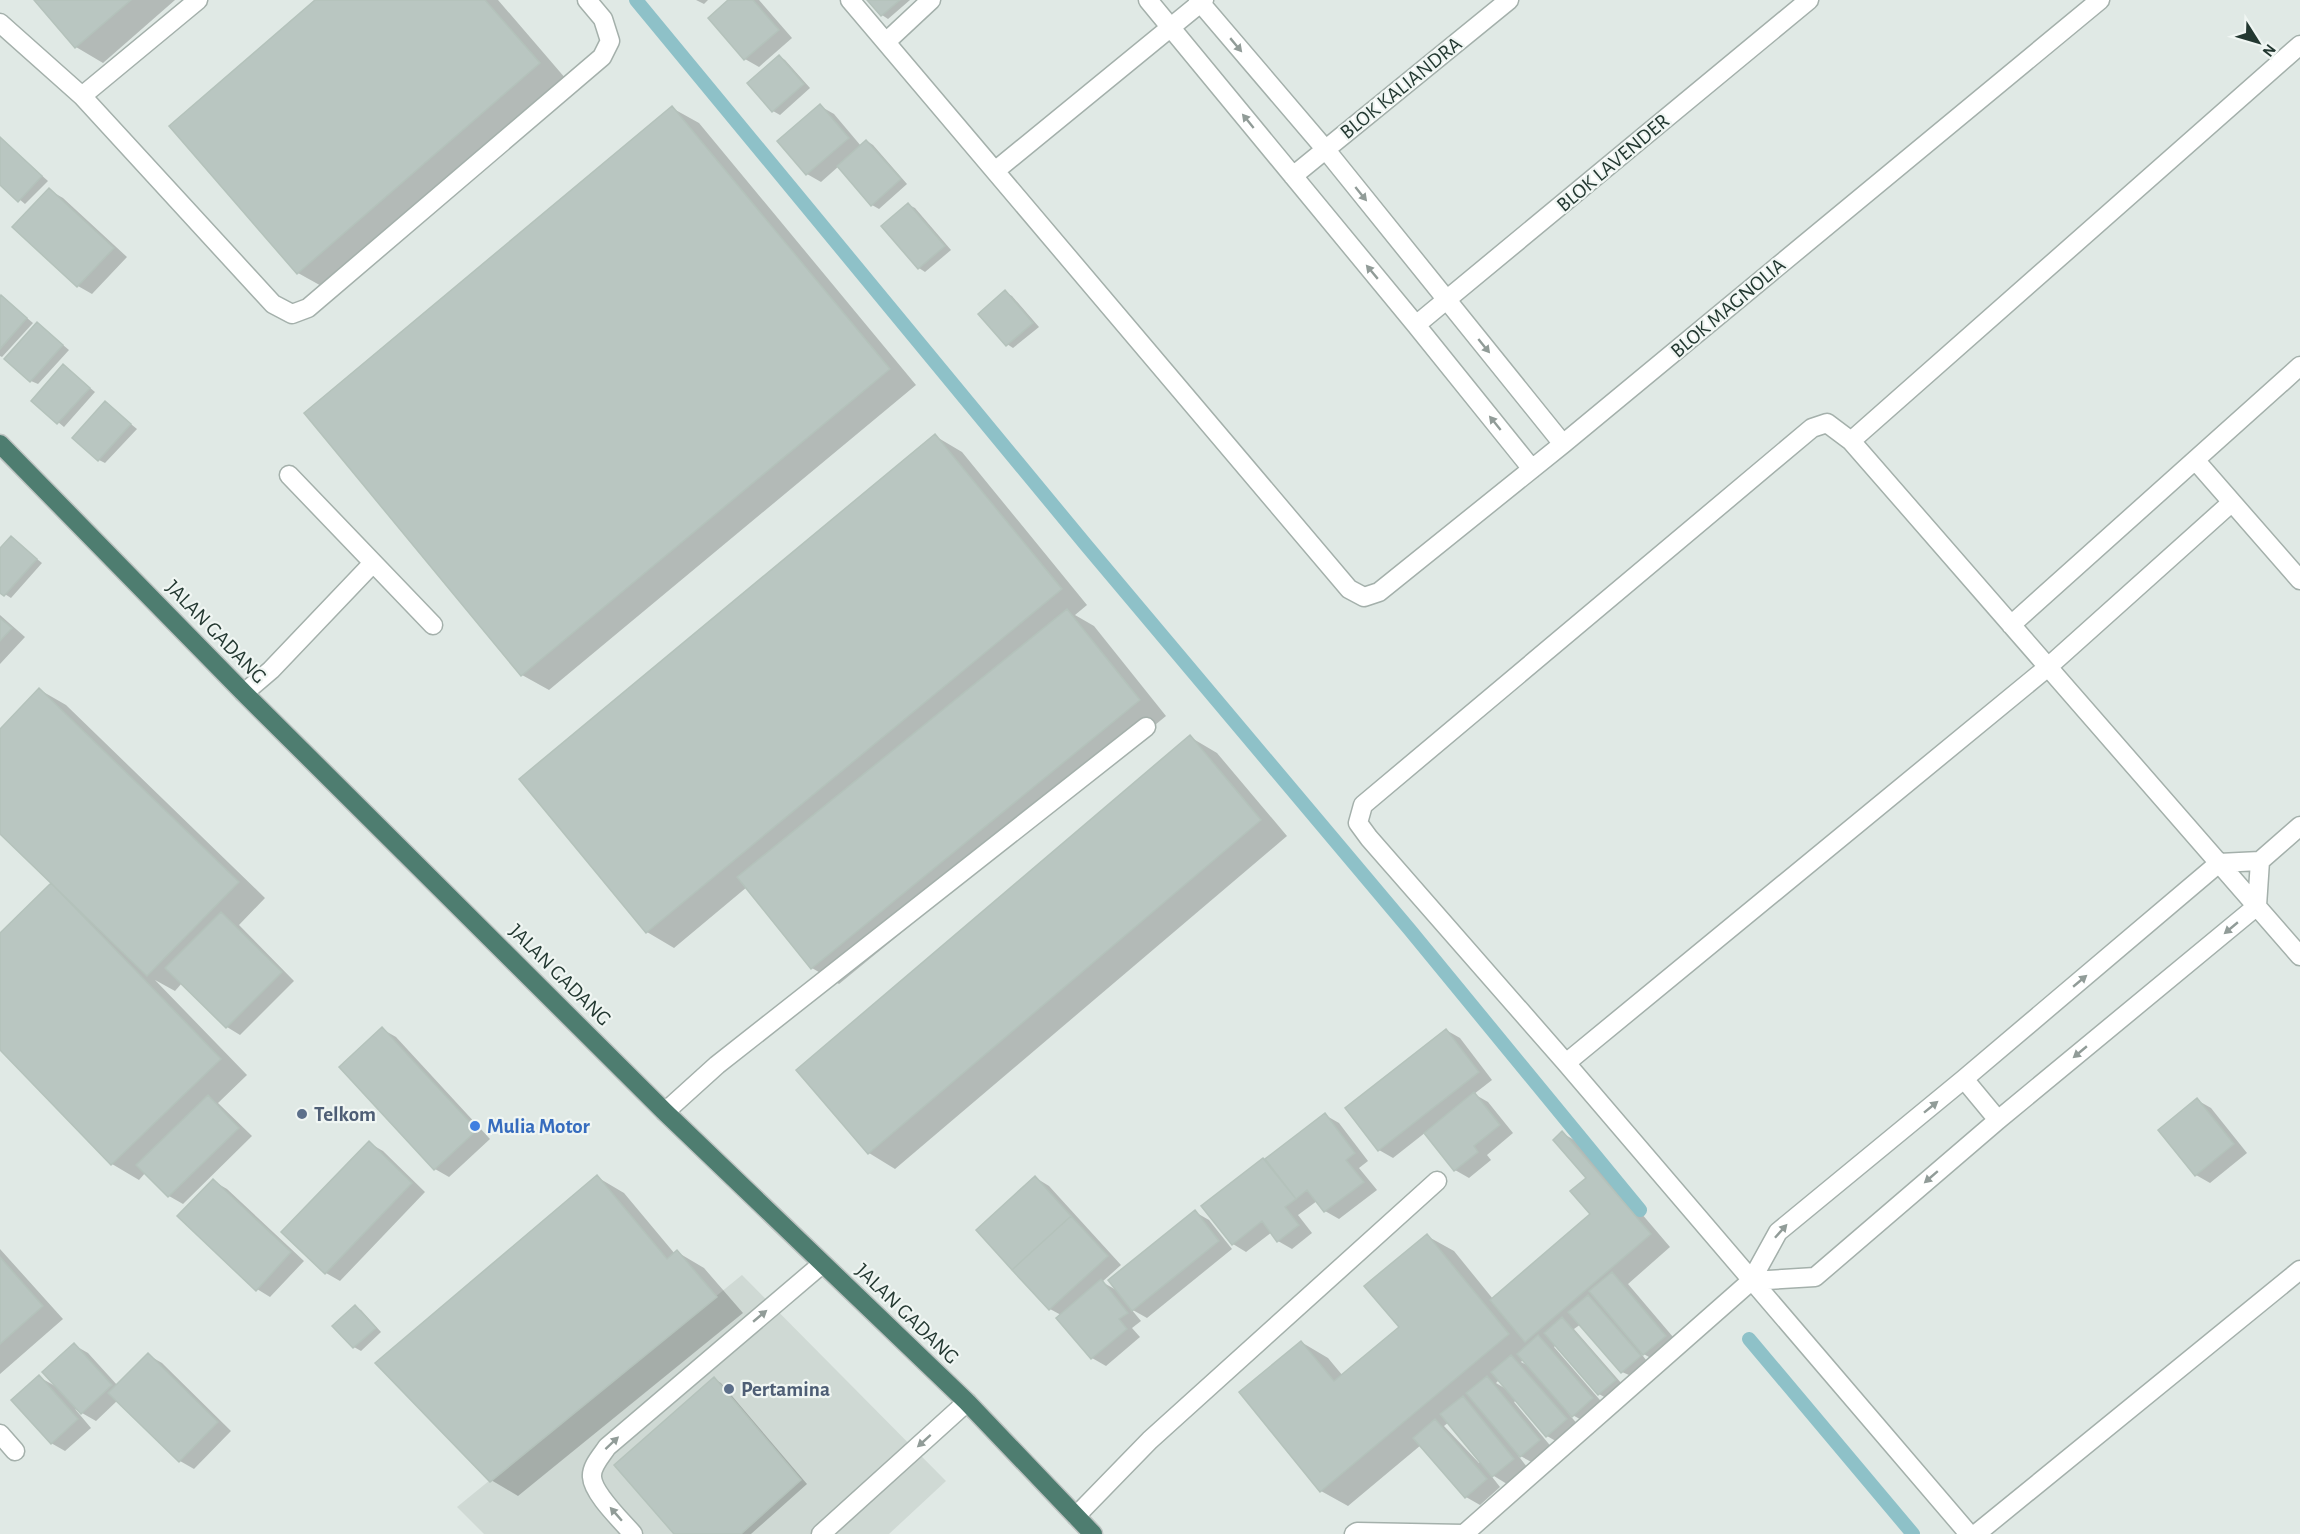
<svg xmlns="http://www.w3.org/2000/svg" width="2300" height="1534" font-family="'Alegreya Sans',sans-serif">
	<rect width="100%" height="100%" fill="#e0e9e5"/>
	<path fill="#cfd9d4" d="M742,1275l204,206 -57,53h-405l-27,-27z"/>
	<path fill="#0003" fill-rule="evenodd" d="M36,0h139l-72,63 -27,-16z
		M317,0h181l68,79 -241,209 -27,-15z
		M696,0h12l-4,4z
		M730,0h29l33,38 -33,29 -14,-8 -35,-41z
		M869,0h41l-22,19 -6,-4z
		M779,56l6,4 25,28 -30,27 -7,-4z
		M820,106l14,8 27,32 6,-5 6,4 34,39 -28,25 -7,-4 -33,-39 -18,16 -14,-8z
		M672,108l27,15 217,262 -367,305 -27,-15z
		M0,138l48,43 -23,23 -25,-21z
		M49,190l14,8 64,59 -35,37 -14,-8 -64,-59z
		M909,205l6,3 36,42 -26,22 -6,-4z
		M1005,292l7,4 27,31 -26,21 -6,-4z
		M2,297l31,26 -31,34 -2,-1v-57z
		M38,324l31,26 -31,34 -7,-3z
		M64,366l31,26 -31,35 -31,-26z
		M105,403l32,26 -32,34 -6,-3z
		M935,436l27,16 125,153 -12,10 19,11 72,90 -327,268 -27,-16 -65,-81 -73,61 -27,-16 -126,-153z
		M11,538l31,25 -31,35 -11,-7v-41z
		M0,615l25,22 -25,27z
		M40,690l26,15 199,193 -26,27 55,56 -54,54 -13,-8 -45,-44 -7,8 -20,-11 92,95 -29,28 34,33 -69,68 -14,-8 -23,-24 -7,8 -27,-16 -112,-116v-113l53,-52 -53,-52v-100z
		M1190,737l27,16 70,83 -392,333 -26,-16z
		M382,1029l14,8 94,102 -41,38 -14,-8 -94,-102z
		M1446,1030l14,8 32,42 -18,14 14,8 25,31 -26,22 4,5 -22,18 -14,-8 -29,-38 -33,26 -14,-8z
		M2197,1100l14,8 36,45 -37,30 -14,-8z
		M1325,1115l14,8 29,38 -9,7 18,22 -38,29 -14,-8 -8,-10 -19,14 14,18 -20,16 -14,-8 -6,-9 -26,20 -13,-8 -30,-38z
		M1562,1133l21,12 87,102 -42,37 51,60 -21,18 -18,-10 6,8 -17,15 -7,-3 -41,-48 -7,5 48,55 -16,14 -7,-4 -42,-50 -3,3 52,60 -19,16 -20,-11 13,15 -19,17 -14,-8 -30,-36 -3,2 39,47 -18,15 -18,-10 10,13 -20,17 -18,-11 11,14 -20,18 -14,-8 -45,-52 -73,61 -27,-15 -20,-149 27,16 15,18 58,-48 26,-92 27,15 39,48 99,-85 -4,-36zM1524,1359l7,8 -10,-5zM1499,1380l7,9 -10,-6zM1449,1422l32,39 -2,2 -35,-37z
		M369,1143l14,8 42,41 -85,89 -14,-8 -43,-41z
		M597,1177l27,16 51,61 2,-2 27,16 39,45 -225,183 -27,-16z
		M1036,1178l13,8 72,79 -19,17 16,9 77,-79 14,8 23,29 -85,69 -16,-9 10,12 -9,7 8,9 -34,29 -14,-8 -31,-43 -11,-6z
		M213,1181l14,8 77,72 -34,36 -13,-8z
		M0,1249l63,70 -63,55z
		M355,1307l6,3 20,22 -20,19 -7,-4 -20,-21z
		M74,1345l14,8 30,33 30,-31 14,8 69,68 -37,38 -14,-8 -62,-61 -22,21 -21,-12 16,19 -26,23 -14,-8 -12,-66 18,10z
		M714,1379l7,4 86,101 -56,50h-75z"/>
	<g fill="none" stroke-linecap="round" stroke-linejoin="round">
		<path stroke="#8ec1c8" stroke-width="14" d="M636,0l450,545 324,385 230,280
			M1749,1339l164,195"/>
	</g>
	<path fill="#b9c6c1" stroke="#b4c2bb" stroke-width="1.5" d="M34,0h97l-56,48z
		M315,0h170l55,63 -243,211 -128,-148z
		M728,0h25l26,30 -35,30 -36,-42z
		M867,0h33l-19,16z
		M779,55l25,29 -32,28 -25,-29z
		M820,104l29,34 -43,37 -29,-34z
		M672,106l218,263 -369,307 -217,-263z
		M0,137l42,39 -24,26 -18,-17z
		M866,140l35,39 -30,27 -34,-40z
		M49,188l65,60 -37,39 -65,-60z
		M908,203l37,43 -27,23 -37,-43z
		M1005,290l28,33 -27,23 -28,-32z
		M1,295l26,23 -27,31v-52z
		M37,322l26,23 -33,37 -26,-23z
		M63,364l27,24 -33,36 -26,-23z
		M105,401l26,23 -33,37 -26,-23z
		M935,434l127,155 -416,344 -127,-154z
		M11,536l26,23 -33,37 -4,-3v-45z
		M1067,609l73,91 -329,269 -74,-92z
		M0,618l12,10 -12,13z
		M39,688l200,194 -92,94 -147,-142v-105z
		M1190,735l71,85 -393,334 -72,-84z
		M51,883l170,176 -110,106 -111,-115v-117z
		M221,912l61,60 -56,56 -61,-60z
		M382,1027l95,103 -43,40 -95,-103z
		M1446,1029l33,43 -101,79 -33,-43z
		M1474,1092l26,33 -26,21 4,6 -24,19 -30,-38z
		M208,1095l31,33 -71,69 -32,-32z
		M2197,1098l37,46 -39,32 -37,-46z
		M1325,1113l30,40 -9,7 18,22 -40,30 -17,-22 -11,9 -31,-40z
		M1562,1131l89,103 -126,108 -35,-42 100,-86 -20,-23 16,-13 -33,-38z
		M369,1141l43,42 -87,91 -44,-42z
		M1263,1158l33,41 -11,8 14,18 -22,17 -15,-21 -30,24 -31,-39z
		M597,1175l70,84 10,-9 40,47 -227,185 -115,-119z
		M1035,1176l36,40 -59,54 -36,-40z
		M213,1179l78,73 -35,39 -79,-75z
		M1195,1210l24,31 -87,70 -24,-31z
		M1071,1216l37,40 -59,54 -37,-40z
		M1427,1234l82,100 -189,158 -81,-100 62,-51 33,40 65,-54 -35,-41z
		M0,1257l43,49 -43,38z
		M1612,1272l54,64 -23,19 -54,-64z
		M1101,1279l27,34 -9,6 8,10 -36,30 -35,-41z
		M1588,1295l53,61 -20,17 -53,-61z
		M355,1305l21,23 -23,20 -21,-22z
		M1562,1317l54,63 -18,15 -54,-62z
		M1538,1335l55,63 -21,19 -55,-63z
		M74,1343l38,42 -31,29 -39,-42z
		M148,1353l70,69 -39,40 -71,-69z
		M1511,1355l56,64 -21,18 -55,-65z
		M39,1375l39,44 -27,25 -40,-44z
		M1487,1376l53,64 -20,17 -54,-64z
		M714,1377l87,103 -60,54h-67l-60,-69z
		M1463,1396l51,63 -22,18 -52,-63z
		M1435,1419l52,60 -22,19 -52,-60z"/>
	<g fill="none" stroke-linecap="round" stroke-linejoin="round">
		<g stroke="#a4b0ab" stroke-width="21">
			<path id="service" d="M0,23l82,73 191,208 19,10 16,-6 294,-251 8,-16 -7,-22 -16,-19
				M82,96l116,-96
				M289,475l144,150
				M244,693l27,-23 102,-107
				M665,1112l52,-47 429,-338
				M1076,1516l74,-76 287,-259
				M633,1534c-11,-13 -40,-40 -41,-57 -1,-11 10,-22 15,-30l215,-183
				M821,1534l146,-132"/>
		</g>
		<g stroke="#a4b0ab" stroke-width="21">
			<path id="minor" d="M850,0l499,589 15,8 15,-5 184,-148 537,-444
				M1148,0l268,325 116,144
				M1198,0l128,150 237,294
				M886,42l45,-42
				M995,171l209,-171
				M1293,176l216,-176
				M1416,325l393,-325
				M1851,441l449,-396
				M2196,461l104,119
				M2011,625l289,-259
				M1566,1063l482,-396 183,-164
				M1964,1079l34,41
				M1751,1281l64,-4 183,-157 259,-214 3,-45
				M0,1434l15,17
				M1354,1534l3,-2 107,2
				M1464,1534l287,-253 27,-49 186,-153 255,-216 41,-2 40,-35
				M1969,1534l-403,-471 -197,-225 -11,-15 5,-18 449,-377 15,-5 24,18 449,515
				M1976,1534l324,-264"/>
		</g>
		<g stroke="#bdc3c1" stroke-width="21">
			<path id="trunk" d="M0,444l244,249 421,419 302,290 126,132"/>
		</g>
		<use href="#service" stroke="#fff" stroke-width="18"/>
		<use href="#minor" stroke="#fff" stroke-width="18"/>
		<use href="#trunk" stroke="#4e7d70" stroke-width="18"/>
	</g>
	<defs><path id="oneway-solid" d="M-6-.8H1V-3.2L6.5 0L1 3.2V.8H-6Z" transform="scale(1.5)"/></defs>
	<g fill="#919c98">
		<use href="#oneway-solid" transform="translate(1236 45) rotate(50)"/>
		<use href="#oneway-solid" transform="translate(1248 121) rotate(-129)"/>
		<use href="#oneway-solid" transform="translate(1361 194) rotate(51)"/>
		<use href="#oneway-solid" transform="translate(1372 272) rotate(-130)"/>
		<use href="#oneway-solid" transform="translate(1484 346) rotate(51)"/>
		<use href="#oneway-solid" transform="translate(1495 423) rotate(-129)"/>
		<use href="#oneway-solid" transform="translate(2231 928) rotate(140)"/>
		<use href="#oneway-solid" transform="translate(2080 981) rotate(-40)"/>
		<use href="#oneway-solid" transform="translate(2080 1052) rotate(140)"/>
		<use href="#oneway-solid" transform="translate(1931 1107) rotate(-39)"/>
		<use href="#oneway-solid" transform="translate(1931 1177) rotate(139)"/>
		<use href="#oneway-solid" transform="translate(1781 1231) rotate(-48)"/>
		<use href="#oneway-solid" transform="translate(760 1316) rotate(-40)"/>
		<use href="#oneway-solid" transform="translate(924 1441) rotate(138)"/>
		<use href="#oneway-solid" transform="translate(612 1443) rotate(-43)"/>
		<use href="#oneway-solid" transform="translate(616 1514) rotate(-131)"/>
	</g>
	<g fill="#5c6f8a" stroke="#f0f6f3" stroke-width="2">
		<circle cx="302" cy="1114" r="6"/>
		<circle cx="729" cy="1389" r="6"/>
	</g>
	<circle fill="#3f7fe0" stroke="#f0f6f3" stroke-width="2" cx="475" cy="1126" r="6"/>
	<g text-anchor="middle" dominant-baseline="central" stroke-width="4.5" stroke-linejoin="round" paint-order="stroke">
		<g font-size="21" fill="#233831" stroke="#f0f6f3">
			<text transform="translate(1401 88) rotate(-39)">BLOK KALIANDRA</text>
			<text transform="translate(1613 163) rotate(-40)">BLOK LAVENDER</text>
			<text transform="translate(1728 308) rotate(-40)">BLOK MAGNOLIA</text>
			<text transform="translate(216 632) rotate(46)">JALAN GADANG</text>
			<text transform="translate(560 975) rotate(45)">JALAN GADANG</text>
			<text transform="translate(907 1314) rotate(44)">JALAN GADANG</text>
		</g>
		<g font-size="21" font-weight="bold" fill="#4e5e75" stroke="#f0f6f3" text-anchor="start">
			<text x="314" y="1114">Telkom</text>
			<text x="741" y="1389">Pertamina</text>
		</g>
		<g font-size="21" font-weight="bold" fill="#366cbe" stroke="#f0f6f3" text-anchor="start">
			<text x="487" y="1126">Mulia Motor</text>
		</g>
	</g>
	<g transform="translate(2258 42) rotate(127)" stroke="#f0f6f3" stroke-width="4.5" paint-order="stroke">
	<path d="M0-4.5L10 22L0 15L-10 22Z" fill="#233831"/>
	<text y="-9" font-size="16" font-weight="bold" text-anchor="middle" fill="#233831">N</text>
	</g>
</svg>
